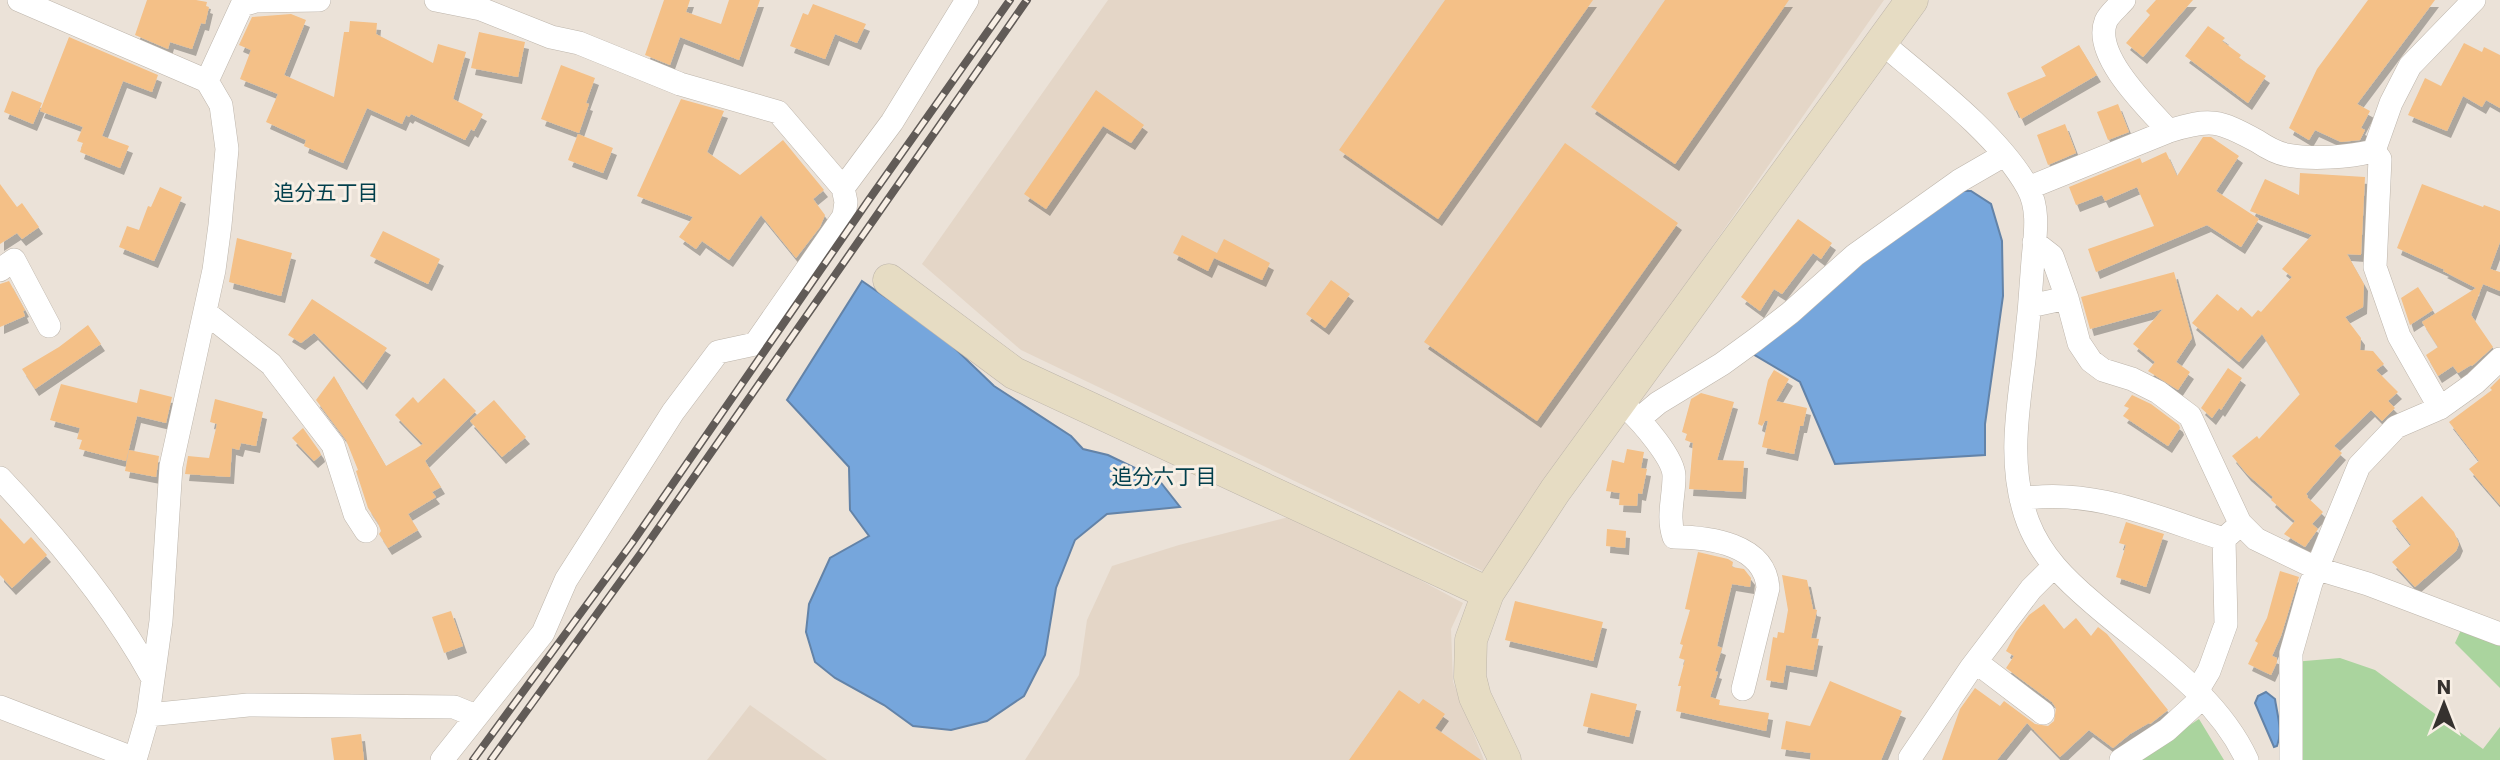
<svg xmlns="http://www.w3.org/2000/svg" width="2500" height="760" font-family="Poppins,'Noto Sans JP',sans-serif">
	<defs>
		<filter id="shadow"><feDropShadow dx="4" dy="7" stdDeviation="0" flood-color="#0004"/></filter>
	</defs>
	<rect width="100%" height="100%" fill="#ebe2d8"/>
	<path fill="#e4d6c7" d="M1108,0h776l-399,572 -464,-222 -99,-86z
		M1289,517l118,56 56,30 -12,26 2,53 31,78h-459l54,-85 8,-55 25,-54 67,-21z
		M750,705l77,55h-120z"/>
	<path fill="#aad49e" d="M2461,630l39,16v42l-45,-45z
		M2340,658l35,12 108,79 17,-22v33h-205l-2,-98z
		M2199,719l25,41h-87z"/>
	<path fill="#76a6dc" stroke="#6383a8" stroke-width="2" d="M1955,191h16l20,13 11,37 1,55 -18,128v31l-150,9 -35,-82 -47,-28 137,-115z
		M862,281l80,55 52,50 77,50 12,13 25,6 50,24 22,28 -73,7 -32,26 -19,48 -11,67 -21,41 -37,25 -36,9 -38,-4 -29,-21 -49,-27 -20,-16 -9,-30 3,-28 21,-46 39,-22 -19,-26 -1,-43 -62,-67z
		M2266,692l9,7c2,15 8,32 2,47l-3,1 -19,-44 3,-7z"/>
	<path fill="#f4c087" filter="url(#shadow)" d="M147,0h49l11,2 -1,4 3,1 -4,17 -4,-1 -9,26 -22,-7 -2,7 -33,-14z
		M664,0h26l-4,12 35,12 8,-24h31l-21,60 -59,-23 -10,28 -25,-10z
		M1445,0h148l-155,219 -99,-69z
		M1665,0h124l-114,164 -84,-57z
		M2156,0h37l-50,57 -17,-14 24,-28 -4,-4z
		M2368,0h67l-78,104 13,7 -9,17 4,2 -5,10 -19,2 -26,-12 -6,10 -20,-12 28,-59z
		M813,4l53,20 -9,19 -22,-9 -10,25 -35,-13 13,-33 5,2z
		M291,14l15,6 -22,55 50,22 10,-65h5l1,-11 27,2 -1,11 57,29 5,-19 28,8 -13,47 30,15 -9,17 -3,-2 -6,11 -54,-26 -2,3 -3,-2 -4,9 -35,-16 -24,55 -39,-17 2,-6 -40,-18 12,-28 -38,-15 11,-29 -12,-5 13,-28z
		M2208,26l17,12 -3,3 19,14 -2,3 27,18 -18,27 -63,-47z
		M479,32l46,10 -7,35 -47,-9z
		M69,37l89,38 -6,17 -29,-11 -21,55 27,10 -9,22 -40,-16 3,-9 -6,-2 6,-14 -43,-16z
		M2464,43l18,9 2,-5 16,8v53l-14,-8 -4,7 -19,-11 -16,35 -39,-16 17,-37 16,8z
		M2079,45l18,30 -76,44 -4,-9 -2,1 -8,-18 39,-17 -5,-9z
		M561,65l34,13 -9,25 3,1 -10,29 -38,-14z
		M1096,90l48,35 -13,18 -28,-17 -57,83 -22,-15z
		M12,91l30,12 -9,21 -29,-12z
		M681,99l43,12 -17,41 33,23 43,-35 41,50 -11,9 12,16 -5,12 -24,31 -35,-43 -32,45 -27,-19 -6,8 -17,-12 14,-20 -56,-21z
		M2118,104l11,28 -21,8 -11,-28z
		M2065,124l11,29 -28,12 -11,-30z
		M578,134l35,14 -10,25 -35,-13z
		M2203,137h8l28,19 -23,35 43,28 -18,28 -34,-22 -111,47 -8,-23 66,-23 -17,-39 -32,14 -3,-6 -26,10 -7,-18 71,-29 2,5 24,-11 11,24z
		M1565,143l113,80 -141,198 -113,-79z
		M2300,173l65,4 -4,78 -14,-1 17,30 -1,23 -18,10 16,21 -1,12 13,1 11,13 -8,6 22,22 -10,9 7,7 -13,13 -11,-11 -37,36 8,7 -36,41 2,2 -1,1 16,15 -11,12 6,5 -13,18 -21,-13 11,-13 -24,-21 2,-3 -26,-23 -15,-18 25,-20 2,3 41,-45 -38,-60 -23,28 -47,-39 25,-29 21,17 3,-4 11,10 6,-7 3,2 31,-35 -10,-8 30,-34 -62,-24 15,-32 34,16z
		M0,184l17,23 5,-4 17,24 -17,12 -5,-6 -17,11z
		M2422,184l61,23 1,-2 16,6v31l-10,27 10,3v19l-17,-7 -12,31 22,32 -21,19 -1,-1 -13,8 -5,-7 -15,10 -12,-21 12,-8 -16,-25 54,-34 -33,-17 2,-1 -48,-22z
		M160,187l22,10 -28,64 -35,-14 8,-21 12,4 9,-24 3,1z
		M1798,219l34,24 -11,16 -8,-6 -31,41 -8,-5 -14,22 -19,-14z
		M383,231l57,28 -12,25 -58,-28z
		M1182,235l35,18 -2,4 9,-18 46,24 -8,17 -48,-22 -6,13 -35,-18z
		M237,238l55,15 -11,43 -52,-14z
		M2174,272l18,66 -16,24 14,10 -12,18 -30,-19 7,-9 -22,-18 30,-35 -73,20 -9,-32z
		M1331,280l19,14 -25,34 -19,-14z
		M9,281l16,29 -2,1 2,5 -25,11v-43z
		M2418,287l15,23 -23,15 -9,-27z
		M312,299l75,49 -24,35 -49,-50 -13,10 -13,-8z
		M88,325l13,19 -66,45 -13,-20 37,-22z
		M2228,368l14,10 -21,32 -2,-2 -7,10 -11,-10z
		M1774,370l15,9 -13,22 31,7 -4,18h-3l-6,28 -32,-7 6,-26h-3l-3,5 -4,-2 10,-44z
		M334,376l52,90 37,-22 -28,-29 18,-18 5,6 26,-25 32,33 -51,50 16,26 -9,5 4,5 -28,17 10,16 -30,18 -9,-14 2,-3 -3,-8 -10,-15 -12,-37 2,-1 -12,-30 -30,-40z
		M2500,378v127l-31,-36 10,-8 -30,-39 43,-32 -2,-2z
		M61,384l76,19 3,-14 32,8 -6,26 -29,-7 -11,45 -47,-12 3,-9 -5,-1 3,-11 -30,-8z
		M1701,393l33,9 -17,58 27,1 -2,31 -53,-3 4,-46 -8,-3 2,-6 -5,-2 9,-33z
		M2132,395l19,9 28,21 1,3 -12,18 -45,-30 6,-8 -5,-2z
		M215,399l48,13 -7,34 -15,-3 -2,7 -7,-2 -2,29 -45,-3 3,-18 21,2 8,-34 -7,-2z
		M494,400l32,37 -24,20 -32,-36z
		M303,428l17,24 1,3 -7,6 -22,-23z
		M1627,449l17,3 -3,16 6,1 -5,25 -4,-1 -1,13 -18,-1 1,-12 -14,-2 6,-31 12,3z
		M129,450l30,6 -3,21 -31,-6z
		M2422,496l32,36 5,12 -3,7 -41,36 -23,-25 19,-17 -19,-24z
		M0,518l24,26 7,-7 16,18 -35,33 -12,-13z
		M2126,522l38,12 -18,53 -30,-10 10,-32 -7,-2z
		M1607,529l19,2 -1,17 -19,-2z
		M1698,552l30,7 5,3 -1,5 12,2 7,9 -1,9 -18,-3 -15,62 5,2 -7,23 3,1 -8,25 10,3 -1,5 50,8 -3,18 -90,-20 5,-25h-3l7,-26 -6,-2 4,-13 -3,-1 10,-34 -5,-1z
		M2280,571l19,6 -18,59 -9,20 5,2v4l-6,13 -23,-11 10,-21 -3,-2 12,-23z
		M1782,575l25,5 6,29 4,1 -6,28 8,1 -6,31 -27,-5 -3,18 -17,-3 7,-43 4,1 1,-6 6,1 4,-23z
		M1515,601l88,21 -10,39 -88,-21z
		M2044,604l20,25 12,-11 15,18 7,-9 9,7 61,76 -18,14 -1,-1 -19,11 -17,14 -24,-18 -29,27 -33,-34 -30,37h-55l18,-51 15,-21 25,18 4,-5 31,23 13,2 6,-5 2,-13 -4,-6 -46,-34 8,-12 -8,-5 10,-19 13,-17z
		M451,611l12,35 -19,7 -12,-36z
		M1830,681l72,30 -21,49h-71l1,-7 -30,-4 5,-28 24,5z
		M1399,690l20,14 4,-5 22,15 -10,14 46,32h-132z
		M1591,693l46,11 -8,33 -46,-11z
		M361,734l3,26h-30l-3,-22z"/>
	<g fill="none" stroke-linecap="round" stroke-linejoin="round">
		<g stroke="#bdb5ab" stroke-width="24">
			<path id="street" d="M19,0l188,81 14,24 6,44 -7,76 -6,45 -43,196 -10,155 -13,94 -13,45
				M436,0l45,9 70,28 28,6 101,41 98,28 65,76 3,14 -2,14 -89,128 -37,8 -45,60 -107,168 -23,53 -101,127
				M2124,0c-5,6 -15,14 -18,21 -14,34 42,87 63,110
				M1882,43c46,39 117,92 146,145 12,22 7,48 5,72 -2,34 -5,67 -9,100 -7,54 -16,109 4,162 13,34 38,58 65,81 54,47 124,91 154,157
				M207,81l35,-76 14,-4 63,-1
				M2374,151l6,8 -5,108 24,69 41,72
				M2374,151l17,-48 19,-37 64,-66
				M843,188l49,-66 75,-122
				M2028,188l141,-57c41,-13 50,-11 88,10 9,6 19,12 30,14 26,5 61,2 87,-4
				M2034,242l18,14 15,42
				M0,270l14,-10 35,66
				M2030,306l37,-8 12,45 12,18 12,9 29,9 26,13 32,24 50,107 16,16 62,30 50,15 132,50
				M205,312l66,52 62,81 22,69 11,17
				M1628,409c13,12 47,50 46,68 0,20 -7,40 0,60 35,0 91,7 94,51l-25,101
				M1639,419l19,-16 64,-39 33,-24 35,-27 65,-58 104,-74 45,-26
				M0,478c57,60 112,126 152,199
				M2021,499c70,-12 137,19 203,40
				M1976,662l67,51
				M2197,691l12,-20 17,-47 -2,-85 10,-9
				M0,707l135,52
				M148,715l100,-10 206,2 22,9
				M1910,758l61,-90 60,-79 23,-23
				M2121,760l46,-30 36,-33
				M2291,760v-107l20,-70 48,-117 37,-39 44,-19 35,-25 25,-24"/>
		</g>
		<g stroke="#bdb5ab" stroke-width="33">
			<path id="secondary" d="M889,280l125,93 474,220
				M1505,760l-30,-63 -5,-20 1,-37 17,-47 67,-102 357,-491"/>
		</g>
		<use href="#street" stroke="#fff" stroke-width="23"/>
		<use href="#secondary" stroke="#e6dcc3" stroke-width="32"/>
		<g stroke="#615b57" stroke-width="8">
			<path id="rail" d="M473,760l159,-217 236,-342 142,-201
				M491,760l150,-207 386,-553"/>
		</g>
		<use href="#rail" stroke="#f8efe5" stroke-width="5" stroke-dasharray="16" stroke-linecap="butt"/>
	</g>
	<g text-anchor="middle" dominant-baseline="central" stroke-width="6" stroke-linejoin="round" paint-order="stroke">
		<g font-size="21" fill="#023f4c" stroke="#f8efe5">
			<text x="326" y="192">追分五丁目</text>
			<text x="1164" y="476">追分六丁目</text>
		</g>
	</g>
	<g transform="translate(2444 704)" stroke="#f8efe5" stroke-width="5" paint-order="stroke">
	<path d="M0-5L12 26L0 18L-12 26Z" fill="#36322f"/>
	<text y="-10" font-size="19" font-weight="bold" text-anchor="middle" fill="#36322f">N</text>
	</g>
</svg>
